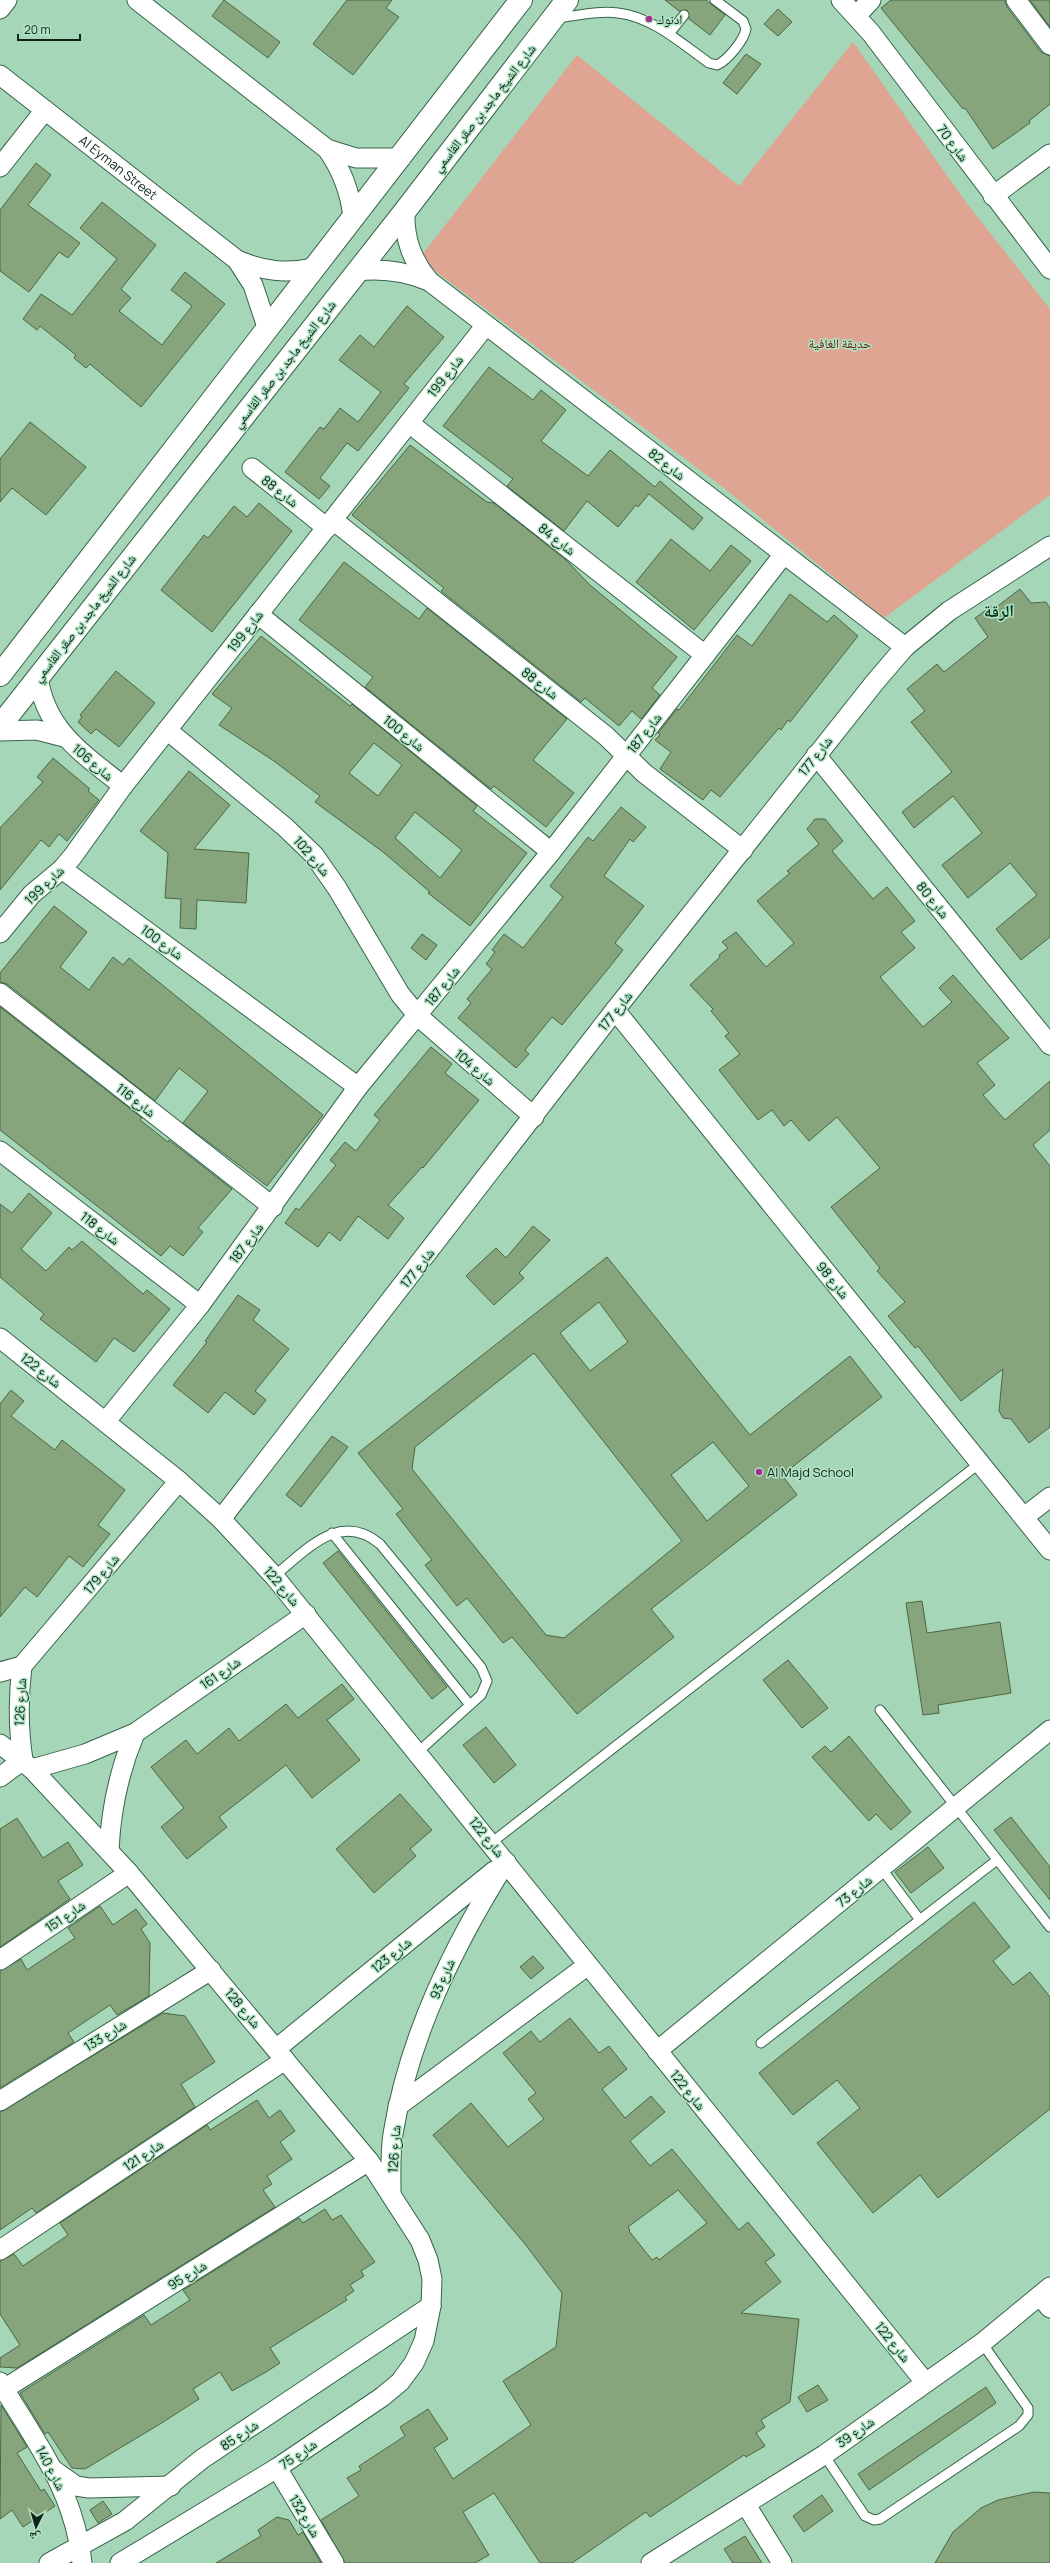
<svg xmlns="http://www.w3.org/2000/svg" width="1050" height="2563" font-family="Manrope,'Noto Naskh Arabic',sans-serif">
	<rect width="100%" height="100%" fill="#a5d6b8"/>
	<path fill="#dfa492" d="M853,42l112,159 85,108v186l-166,123 -160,-130 -305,-229 158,-204 162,131z"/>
	<path fill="#87a57d" stroke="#4b6742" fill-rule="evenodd" d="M224,0l56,42 -12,16 -56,-42z
		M347,0h45l-6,8 13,9 -46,58 -40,-31z
		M665,0h41l19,15 -15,20 -21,-16 -2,-9 -8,1z
		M891,0h114l2,7 34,45 9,4v48l-21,17 1,2 -37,26 -28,-41 -2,1 -82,-101z
		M1030,0h20v27z
		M778,9l14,13 -14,14 -14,-12z
		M746,54l15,10 -24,30 -14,-11z
		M36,163l15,12 -23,30 52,38 -12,15 -9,-6 -30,40 -29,-21v-61z
		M102,202l54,43 -35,44 10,9 -12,13 43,34 30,-39 -21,-16 14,-18 40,32 -84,103 -51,-43 -4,4 -12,-10 2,-3 -36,-29 -3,4 -14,-11 18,-25 31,21 45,-56 -37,-31z
		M407,306l37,31 -40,47 5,4 -51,63 -11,-8 -27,35 10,8 -11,13 -34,-27 35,-45 4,2 16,-21 18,14 23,-30 -42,-32 21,-25 14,12z
		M489,367l44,33 8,-10 25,20 -25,31 47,35 22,-26 45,37 5,-6 43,37 -10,12 -44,-36 -11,13 -2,-2 -18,22 -31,-26 -23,30 -57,-45 6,-7 -70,-53z
		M30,422l56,45 -40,48 -34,-27 -12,14v-43z
		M410,445l77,57 7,1 72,57 24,25 87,72 -25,31 8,7 -19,24 -9,-8 -13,15 -34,-28 -4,4 -140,-111 3,-3 -92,-73z
		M259,503l33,28 -80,101 -51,-42 43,-55 4,3 26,-32 13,11z
		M671,539l39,32 21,-26 20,16 -57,69 -58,-48z
		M344,562l75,57 8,-11 140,111 -34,41 41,33 -28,34 -52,-41 -3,3 -126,-102 8,-10 -74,-57z
		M1020,589l11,14 15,-1 4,6v329l-29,23 -25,-31 41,-34 -27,-32 -42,35 -26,-33 40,-32 -29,-37 -39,32 -12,-16 50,-40 -41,-50 14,-11 -18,-22 30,-25 7,8 44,-35 -13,-19 17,-12 2,3z
		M790,594l37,28 7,-7 24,21 -68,86 -2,-2 -7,10 -2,-2 -59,69 -9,-7 -8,10 -43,-31 11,-17 -16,-12 5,-5 -2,-2 19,-24 2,1 58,-75 15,11z
		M261,636l89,70 2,-2 125,102 -4,5 54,42 -57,73 -42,-33 2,-1 -47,-40 -68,-50 5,-6 -46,-35 -55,-36 13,-17 -20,-14zM374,743l28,22 -24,31 -29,-23zM415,812l47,38 -22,28 -45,-40z
		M116,671l39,32 -36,44 -23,-18 -5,5 -13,-12 4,-5 -2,-2z
		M53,758l37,31 -2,2 11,9 -32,41 -8,-7 -10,13 -8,-7 -41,50v-62l43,-46 -6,-5z
		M189,771l41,34 -36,44 55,4 -3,50 -49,-3 -1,29 -16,-1 1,-29 -16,-1 3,-45 -28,-22z
		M621,807l25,20 -13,15 -3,-3 -26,37 40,30 -29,37 8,7 -15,19 -46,56 -10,-8 -27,33 4,4 -13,14 -58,-50 13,-15 -4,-4 25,-30 -6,-5 9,-12 -3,-2 12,-16 19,14 40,-51 -13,-11 38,-49 5,4z
		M815,819h10l18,22 -11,10 41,48 14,-12 28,34 -14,11 14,16 -35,29 43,50 29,-25 -13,-14 14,-13 56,63 -32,25 18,22 -12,10 22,25 45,-39v49l-17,15 17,21v261l-21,16 -18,-24 -8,-1 -4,-7 4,-42 -42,32 -43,-55 -3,2 -27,-32 17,-14 -28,-31 3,-3 -49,-61 49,-39 -43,-51 -28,24 -18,-21 -7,6 -12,-16 -14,10 -39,-50 21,-16 -15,-18 4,-3 -18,-22 2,-2 -23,-24 30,-28 -1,-2 9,-7 -6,-6 14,-10 30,35 28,-24 -37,-42 33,-28 -3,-2 32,-27 -12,-15z
		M54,906l33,26 -27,35 29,23 24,-33 10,8 6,-7 194,157 -56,71 -84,-63 25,-32 -29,-23 -24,33 -148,-117 -7,-2v-9z
		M422,934l15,11 -11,15 -15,-12z
		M0,1007l142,111 -2,2 28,22 1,-2 63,49 -34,39 5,4 -20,24 -13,-10 -9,10 -161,-126z
		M431,1047l21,17 -7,9 34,27 -56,68 -1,-1 -34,38 16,13 -16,21 -30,-23 -18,25 -11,-9 -11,15 -33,-24 11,-15 3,2 37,-45 -6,-5 15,-18 11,9 24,-31 -6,-5z
		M29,1193l23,20 -31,36 25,22 23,-24 3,3 10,-9 61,53 4,-4 23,19 -36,43 -20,-14 -18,24 -56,-43 4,-5 -44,-37v-73l12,9z
		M533,1226l17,14 -31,33 5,5 -30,27 -28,-29 30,-28 10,10z
		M607,1257l143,178 100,-79 32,41 -100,78 15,20 -146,114 23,28 -97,77 -65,-77 -9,6 -36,-45 -10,8 -32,-41 7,-5 -36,-46 7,-5 -45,-56zM599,1302l29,40 -38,29 -30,-38zM534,1353l148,188 -118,97 -18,-3 -134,-166 3,-22zM713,1442l36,44 -42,35 -36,-46z
		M238,1295l22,15 -7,10 36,29 -34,42 11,9 -12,15 -29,-23 -17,21 -35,-28 34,-43 -2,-1z
		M11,1390l13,11 -13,15 44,34 7,-10 63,50 -27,35 12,9 -27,33 -14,-11 -32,41 -12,-10 -25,30v-213z
		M332,1436l16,11 -47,60 -15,-12z
		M338,1551l109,136 -15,12 -109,-136z
		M922,1601l5,32 73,-11 11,71 -73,12 1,8 -16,2 -17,-112z
		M788,1660l40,48 -26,20 -39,-48z
		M342,1684l12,15 -27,21 33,40 -48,38 -26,-33 -67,52 8,10 -40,32 -26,-32 23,-19 -33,-41 35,-27 11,14 32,-26 10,13 47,-37 12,14z
		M486,1727l30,38 -22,18 -31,-38z
		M849,1736l62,76 -20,18 -15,-16 -7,7 -57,-64 13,-11 6,6z
		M400,1794l32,36 -22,19 6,7 -42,37 -38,-44z
		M1011,1817l39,50v33l-56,-70z
		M17,1818l26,40 25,-16 15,23 -25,16 12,18 -70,48v-118z
		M928,1847l16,21 -33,25 -16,-21z
		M974,1902l36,45 -17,14 20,24 17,-13 20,25v112l-112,89 -18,-23 -47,38 -56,-70 43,-35 -23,-28 -44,35 -34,-42z
		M100,1906l13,19 23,-16 11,15 -6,5 9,14 -1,53 -32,19 -7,-10 -42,28 6,9 -74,46v-117l21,-12 6,11 48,-32 -7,-10z
		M533,1956l11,12 -13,11 -11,-12z
		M163,2013l22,3 30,46 -34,22 14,23 -159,106 -4,-5 -32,22v-118z
		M570,2018l29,35 10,-7 18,23 -25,20 23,29 26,-22 14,16 -35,29 20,25 22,-17 67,81 9,-8 27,33 -10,7 16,20 -40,31 58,6 -9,83 -29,18 4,7 -9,6 9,13 -19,11 -2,-2 -94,62 -4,-5 -74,51h-32l-46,-70 -31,19 26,43 -14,8h-130l-24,-43 38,-24 -12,-18 14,-8 -2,-4 46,-30 -5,-9 28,-18 20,30 -14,9 19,31 78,-54 -28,-44 53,-34 6,-54 -37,-49 -92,-109 38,-32 37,44 36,-28 -16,-20 8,-6 -33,-40 28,-22 9,11zM678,2190l29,33 -48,37 -2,-3 -5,3 -23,-29 1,-1 -2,-3z
		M257,2100l12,18 11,-8 15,21 -15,11 12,17 -25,17 5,8 -9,6 12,17 -258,161 -17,-1v-9l20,-13 -20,-31v-53l14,-7 9,12 45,-31 -8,-12 147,-98 3,5z
		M325,2209l7,11 9,-5 34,47 -14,9 3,5 -14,9 4,6 -9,6 2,3 -77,48 10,15 -14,9 -34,19 -12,-19 -27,17 6,10 -39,25 -75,45 -13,-1 -24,-36 -3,2 -25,-41 124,-78 7,10 39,-25 -7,-10 116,-72 4,5z
		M818,2385l10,15 -21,12 -9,-15z
		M986,2387l10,16 -127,87 -11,-16z
		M1,2405l26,42 -10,6 24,38 3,-2 11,17 -32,21 -11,-17 -12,9z
		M1034,2492l16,1v70h-115l18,-31 28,-24 17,-8z
		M822,2495l11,16 -29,21 -11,-16z
		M103,2501l9,13 -14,9 -8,-13z
		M277,2517l12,3 9,15 5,-3 18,31h-105l45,-27 -3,-6z
		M745,2536l17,27h-29l-9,-14z"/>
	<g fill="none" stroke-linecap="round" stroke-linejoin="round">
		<g stroke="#36644a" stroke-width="11">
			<path id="lane" d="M557,18c19,-2 42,-8 61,-5 35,4 64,31 91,50l8,2c11,-5 27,-25 29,-36l-3,-8 -28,-21
				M669,34l15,-19
				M332,1533l138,172
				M274,1576c32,-25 65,-66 106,-32l101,123 6,14 -6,14 -63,57
				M880,1710l170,217
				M491,1843l489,-380
				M881,1868l39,52
				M761,2043l236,-183
				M824,2455l41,61 9,4 6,-1 139,-93 9,-11v-7l-46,-65"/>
		</g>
		<g stroke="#36644a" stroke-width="21">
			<g id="street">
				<path d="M137,0l190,149c15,21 23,42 26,68"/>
				<path d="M841,0l30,33 179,236"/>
				<path d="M1016,0l34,45"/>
				<path d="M0,9l7,-9"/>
				<path d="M857,15l14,-15"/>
				<path id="s1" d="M0,75l237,185c26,11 49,14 76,8"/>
				<path d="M327,149l29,9h45"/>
				<path d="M0,167l45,-57"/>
				<path d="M993,196l57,-42"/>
				<path d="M405,211c-1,28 7,49 24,70l476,366"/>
				<path d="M237,260l16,25 14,42"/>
				<path d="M357,271c26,-3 48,0 72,10"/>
				<path d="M409,423l296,232"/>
				<path d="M252,468l75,60"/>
				<path d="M333,520l273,216 38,37 99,77"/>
				<path d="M258,614l293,238"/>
				<path d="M38,676c7,55 46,78 85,110"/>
				<path d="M167,730l118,97 29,28 23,33 63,106 18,22 116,101"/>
				<path d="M0,731l37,-1 27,7"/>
				<path d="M816,755l234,290"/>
				<path d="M62,869l296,218"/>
				<path d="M0,933l32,-39 30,-25 11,-13 50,-70 363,-461"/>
				<path d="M0,993l273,214"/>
				<path d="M615,1010l435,540"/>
				<path d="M0,1151l200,154"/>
				<path d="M0,1338l179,143 42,38 53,57 651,806"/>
				<path d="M106,1421l94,-116 158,-218 193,-235 233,-298"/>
				<path d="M1024,1517l26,-20"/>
				<path d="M221,1519l394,-509 260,-328 30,-35 44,-36 101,-65"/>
				<path d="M22,1666l157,-185"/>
				<path d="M0,1672l22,-6"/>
				<path d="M0,1744l32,25 97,104 240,288 51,79 8,20 4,19 -1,27 -7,35 -10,22 -14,19 -18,15 -105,71 -157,95"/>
				<path d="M32,1769l53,-15 50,-21 171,-119"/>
				<path d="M0,1777l23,-17c-5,-32 -5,-61 -1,-94"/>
				<path d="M109,1850c2,-42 10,-79 26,-117"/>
				<path d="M0,1960l129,-87"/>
				<path d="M276,2049l218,-178"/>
				<path d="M657,2051l393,-321"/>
				<path d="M0,2101l211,-131"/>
				<path d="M398,2106l190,-141"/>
				<path d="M391,2192c0,-19 -1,-39 2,-58 16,-98 61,-189 113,-272"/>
				<path d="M0,2250l285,-190"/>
				<path d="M1040,2296l10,12"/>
				<path d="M0,2382c36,61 74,107 82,181"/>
				<path d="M4,2389l365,-228"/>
				<path d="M277,2468l57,95"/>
				<path d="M55,2471l21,15 13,2 82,-2"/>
				<path d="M746,2505l36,58"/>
				<path d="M49,2563l76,-42 77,-62 229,-153"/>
				<path d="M651,2563l173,-108 158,-112 68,-56"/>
			</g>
		</g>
		<g stroke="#36644a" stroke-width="24">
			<path id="secondary" d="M0,675l521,-675
				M0,726l405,-515 162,-211"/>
		</g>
		<use href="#lane" stroke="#fff" stroke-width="9"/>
		<use href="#street" stroke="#fff" stroke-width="19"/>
		<use href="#secondary" stroke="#fff" stroke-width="22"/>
	</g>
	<g fill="#a5328c" stroke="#b1e3c5" stroke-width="1.5">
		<circle cx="649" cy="19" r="4"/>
		<circle cx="759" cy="1472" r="4"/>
	</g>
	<g text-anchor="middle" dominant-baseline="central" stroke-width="3" stroke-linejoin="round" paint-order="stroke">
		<g font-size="13" fill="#112419" stroke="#b1e3c5" text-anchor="start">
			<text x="657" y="19">ادنوك</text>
			<text x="767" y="1472">Al Majd School</text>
		</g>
		<g font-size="13" fill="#112419" stroke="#b1e3c5">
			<text transform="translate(484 108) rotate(-52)">شارع الشيخ ماجد بن صقر القاسمي</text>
			<text transform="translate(953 143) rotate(53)">شارع 70</text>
			<text stroke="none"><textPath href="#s1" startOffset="150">Al Eyman Street</textPath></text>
			<text transform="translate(284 364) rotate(-52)">شارع الشيخ ماجد بن صقر القاسمي</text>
			<text transform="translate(445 376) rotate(-52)">شارع 199</text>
			<text transform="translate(667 464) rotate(38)">شارع 82</text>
			<text transform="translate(280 491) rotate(38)">شارع 88</text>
			<text transform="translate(557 539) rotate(38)">شارع 84</text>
			<text transform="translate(84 618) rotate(-52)">شارع الشيخ ماجد بن صقر القاسمي</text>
			<text transform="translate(245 631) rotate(-52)">شارع 199</text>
			<text transform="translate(540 683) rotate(38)">شارع 88</text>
			<text transform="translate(404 733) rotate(39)">شارع 100</text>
			<text transform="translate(644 733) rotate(-52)">شارع 187</text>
			<text transform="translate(815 756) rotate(-52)">شارع 177</text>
			<text transform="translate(93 762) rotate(40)">شارع 106</text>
			<text transform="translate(312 856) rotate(49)">شارع 102</text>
			<text transform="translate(44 885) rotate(-44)">شارع 199</text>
			<text transform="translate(933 900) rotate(51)">شارع 80</text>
			<text transform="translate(162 942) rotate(36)">شارع 100</text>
			<text transform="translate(442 986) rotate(-51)">شارع 187</text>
			<text transform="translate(615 1011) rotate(-52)">شارع 177</text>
			<text transform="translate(475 1067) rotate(40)">شارع 104</text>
			<text transform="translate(136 1100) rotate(38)">شارع 116</text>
			<text transform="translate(100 1228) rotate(37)">شارع 118</text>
			<text transform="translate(246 1243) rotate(-53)">شارع 187</text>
			<text transform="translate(417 1268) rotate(-52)">شارع 177</text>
			<text transform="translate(833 1280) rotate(51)">شارع 98</text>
			<text transform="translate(41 1370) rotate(38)">شارع 122</text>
			<text transform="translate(101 1574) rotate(-50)">شارع 179</text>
			<text transform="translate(282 1586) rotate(49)">شارع 122</text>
			<text transform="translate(220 1673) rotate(-35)">شارع 161</text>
			<text transform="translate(20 1702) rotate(-87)">شارع 126</text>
			<text transform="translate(487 1837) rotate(51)">شارع 122</text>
			<text transform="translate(854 1891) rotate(-39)">شارع 73</text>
			<text transform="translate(65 1916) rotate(-34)">شارع 151</text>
			<text transform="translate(391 1955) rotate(-39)">شارع 123</text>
			<text transform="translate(442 1979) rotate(-66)">شارع 93</text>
			<text transform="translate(243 2008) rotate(50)">شارع 128</text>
			<text transform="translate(105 2035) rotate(-32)">شارع 133</text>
			<text transform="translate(688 2090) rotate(51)">شارع 122</text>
			<text transform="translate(394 2149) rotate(-86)">شارع 126</text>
			<text transform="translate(143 2155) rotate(-34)">شارع 121</text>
			<text transform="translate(187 2275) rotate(-32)">شارع 95</text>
			<text transform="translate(893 2342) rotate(51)">شارع 122</text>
			<text transform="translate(855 2432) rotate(-35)">شارع 39</text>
			<text transform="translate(239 2435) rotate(-34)">شارع 85</text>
			<text transform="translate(298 2454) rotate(-34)">شارع 75</text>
			<text transform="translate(51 2468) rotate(62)">شارع 140</text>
			<text transform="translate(305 2516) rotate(59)">شارع 132</text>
		</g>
		<g font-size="13" fill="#5f1d05" stroke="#b1e3c5">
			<text x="840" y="343">حديقة الغافية</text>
		</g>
		<g font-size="17" font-weight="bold" fill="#043720" stroke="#b1e3c5">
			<text x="999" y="610">الرقة</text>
		</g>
	</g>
	<g transform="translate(36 2527) rotate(185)" stroke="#b1e3c5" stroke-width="3" paint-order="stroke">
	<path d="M0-3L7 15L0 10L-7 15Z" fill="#112419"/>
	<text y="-6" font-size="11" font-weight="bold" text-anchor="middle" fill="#112419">ش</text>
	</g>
	<path d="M18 34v6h62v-6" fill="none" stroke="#112419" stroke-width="2"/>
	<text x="24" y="34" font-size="12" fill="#112419" stroke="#b1e3c5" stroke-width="3" paint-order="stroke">20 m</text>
</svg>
